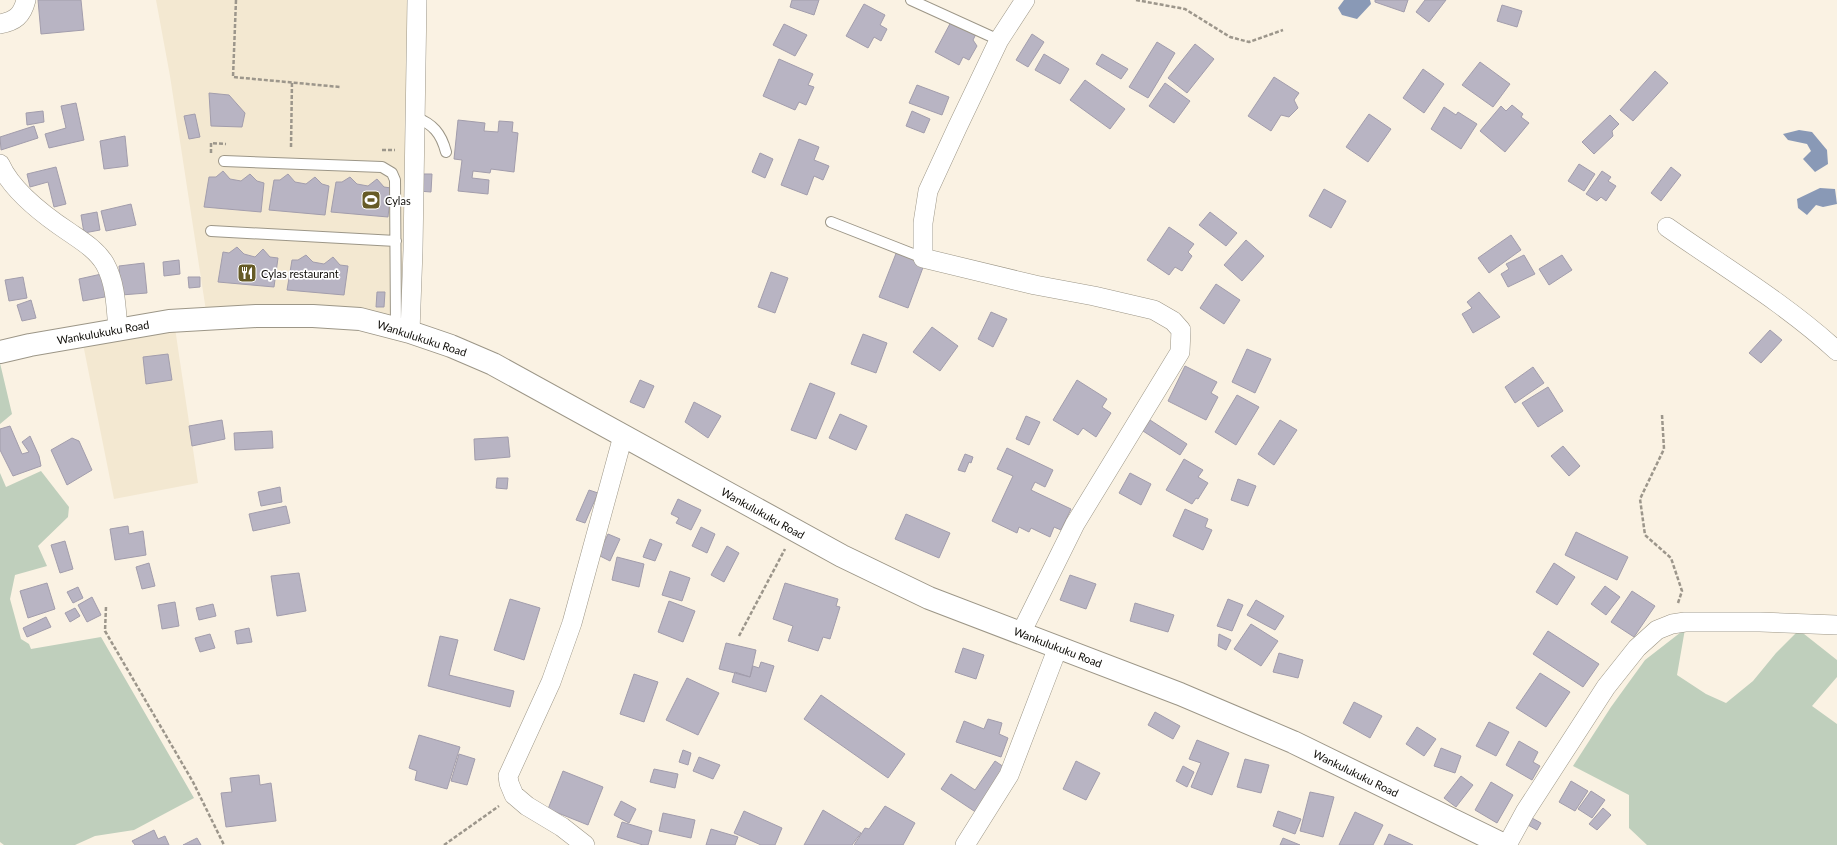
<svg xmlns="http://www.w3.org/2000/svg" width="1837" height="845" font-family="Lato,sans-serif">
	<rect width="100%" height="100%" fill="#faf2e3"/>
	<path fill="#f3e8d1" d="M156,0h257l-13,318 -194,-7 -36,-235z
		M175,328l23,155 -84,16 -31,-155z"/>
	<path fill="#bfcfbc" d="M0,363l12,51 -12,10z
		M41,471l28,36 -1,10 -30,29 9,20 -32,9 -5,24 11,40 8,5 2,5 70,-12 93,161 -60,32 -39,6 -20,9h-71l-4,-3v-369l6,14z
		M1685,629l-8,46 29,19 20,9 27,-22 23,-28 23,-23 38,30v17l-25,29 25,18v121h-190l-18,-17v-33l-56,-29 38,-59 34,-47z"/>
	<path fill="#8999b6" d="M1344,0h26l1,4 -14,15 -15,-4 -4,-7z
		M1799,130l13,2 15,18 1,14 -13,8 -12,-13 8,-8 -4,-7 -19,-4 -5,-6z
		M1820,188l15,1 2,15 -14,3 -7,-2 -9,10 -9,-7 -1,-9z"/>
	<path fill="#b8b4c3" stroke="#a29dac" d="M38,0h43l3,30 -43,4z
		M792,0h27l-5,15 -24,-8z
		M1375,0h33l-4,12 -29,-10z
		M1425,0h21l-17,22 -13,-10z
		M864,4l21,11 -5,10 7,4 -6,12 -7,-4 -6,11 -22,-12z
		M1502,5l20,6 -5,16 -20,-6z
		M952,20l24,14 -3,6 4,6 -8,14 -6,-3 -4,8 -24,-13z
		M784,24l23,11 -12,21 -22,-11z
		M1032,34l12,8 -16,25 -12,-7z
		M1157,42l18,11 -27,45 -19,-11z
		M1195,44l19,15 -27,34 -19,-15z
		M1044,54l25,15 -9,15 -25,-14z
		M1102,54l26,15 -7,10 -25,-15z
		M779,59l34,15 -5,11 6,2 -8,18 -7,-3 -4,8 -32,-14z
		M1480,62l30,22 -17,23 -31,-22z
		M1423,69l21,15 -20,29 -21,-15z
		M1655,71l13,12 -35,38 -13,-11z
		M1274,77l25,16 -5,7 4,8 -9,9 -8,-2 -10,16 -23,-15z
		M1085,80l40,29 -15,20 -40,-29z
		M1165,83l25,18 -16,22 -25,-17z
		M917,85l32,12 -7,18 -33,-12z
		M209,93l20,2 16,18 -3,14 -31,-1z
		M76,103l8,37 -35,8 -4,-14 21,-6 -5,-22z
		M1512,105l11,9 -2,3 8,6 -24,29 -25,-21 21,-25 5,5z
		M1444,107l12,8 2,-3 19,12 -16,25 -30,-20z
		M43,111l1,11 -17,3 -1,-12z
		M912,111l18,8 -6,14 -18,-7z
		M195,114l5,23 -11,2 -5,-23z
		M1369,114l22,15 -23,33 -22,-15z
		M1610,115l9,9 -7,7 1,5 -19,18 -12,-12z
		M458,120l27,3 -1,8 14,1 1,-11 14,1 -1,10 6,1 -4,39 -23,-3 -1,4 -17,-2 -1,7 17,2 -1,14 -30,-3 4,-31 -8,-1z
		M34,126l4,12 -37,12 -1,-13z
		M125,136l3,30 -24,3 -4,-28z
		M799,139l20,8 -5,13 15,6 -6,14 -9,-4 -7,19 -26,-10z
		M760,153l13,6 -8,19 -13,-6z
		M1579,164l16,10 -11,17 -16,-10z
		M56,167l10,37 -12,3 -6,-25 -18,5 -3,-13z
		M1671,167l10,8 -20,26 -10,-8z
		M223,171l7,8 11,2 9,-7 7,7 7,2 -3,29 -57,-5 5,-30h7z
		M1602,171l9,6 -3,4 8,5 -10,15 -5,-4 -4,4 -11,-7z
		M288,174l7,8 11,2 9,-7 7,7 7,2 -4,29 -56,-5 5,-30h6z
		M420,174h12l-1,18 -13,-1z
		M350,177l7,7 11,2 9,-7 7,8 7,1 -3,29 -57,-5 5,-30h6z
		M1324,189l22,12 -15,27 -22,-12z
		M131,204l5,21 -30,6 -5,-20z
		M97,212l3,18 -16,3 -3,-18z
		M1210,212l27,21 -11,13 -27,-21z
		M1169,227l25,17 -6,8 4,4 -10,15 -7,-4 -6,8 -22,-15z
		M1511,235l10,15 -32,23 -11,-15z
		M1246,240l18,16 -22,25 -18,-16z
		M237,247l7,7 11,3 8,-8 7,8 8,1 -4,29 -56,-5 5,-30 6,1z
		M897,251l28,11 -17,46 -29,-11z
		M306,255l7,7 11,2 9,-7 7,8 8,1 -4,29 -57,-5 5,-30h6z
		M1524,255l11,19 -27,13 -7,-13 8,-5 -3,-5z
		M1562,255l10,15 -23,15 -10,-16z
		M179,260l1,14 -16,2 -1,-14z
		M144,263l3,30 -26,2 -2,-29z
		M771,272l17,6 -13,35 -17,-6z
		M106,273l4,23 -27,5 -4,-22z
		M23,277l4,21 -18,3 -4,-21z
		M188,277h12v10l-11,1z
		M1216,284l24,16 -16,24 -24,-16z
		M377,292h8l-1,15h-8z
		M1479,292l21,25 -27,16 -11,-19 10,-6 -5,-6z
		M31,300l5,18 -14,3 -5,-16z
		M991,312l16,7 -14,28 -15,-8z
		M932,327l26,19 -18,25 -27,-19z
		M1770,330l12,10 -21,23 -12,-10z
		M863,334l24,9 -11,30 -25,-9z
		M1247,349l24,10 -16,34 -23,-11z
		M168,354l4,26 -26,4 -3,-27z
		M1185,366l32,16 -6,11 7,4 -12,23 -38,-19z
		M1533,367l11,16 -29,20 -10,-16z
		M640,380l14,6 -10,22 -14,-6z
		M1077,380l30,19 -5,8 9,6 -15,24 -13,-9 -5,7 -25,-15z
		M810,383l25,10 -19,46 -25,-9z
		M1548,387l15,24 -25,16 -16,-24z
		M1237,395l22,12 -23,38 -21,-13z
		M694,402l27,14 -13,22 -23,-16z
		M840,414l27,12 -11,24 -27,-12z
		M1026,416l14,6 -11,23 -13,-6z
		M222,420l3,19 -33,7 -3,-20z
		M1150,420l37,24 -7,11 -37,-24z
		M1280,420l17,10 -23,35 -16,-11z
		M10,426l12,28 7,-2 -7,-10 8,-6 9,20 2,10 -28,10 -13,-26v-21z
		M272,431l1,17 -38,2 -1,-17z
		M508,437l2,20 -35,3 -1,-21z
		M72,438l7,3 13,29 -25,15 -16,-35z
		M1563,446l17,20 -11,10 -18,-20z
		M1007,448l46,22 -8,17 -10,-5 -4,8 40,19 -10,21 -7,-3 -4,10 -19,-9 -2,4 -10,-5 -2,6 -25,-12 21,-45 -16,-7z
		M965,454l8,3 -2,6 -2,-1 -4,10 -7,-2z
		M1184,459l19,11 -5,7 10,6 -10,16 -2,-1 -4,6 -26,-14z
		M1130,473l21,11 -10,21 -22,-12z
		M497,478h11l-1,11 -11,-1z
		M1238,479l18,7 -8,20 -17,-6z
		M280,487l2,15 -21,4 -3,-14z
		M589,490l9,3 -13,30 -9,-3z
		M678,499l23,11 -10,20 -15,-7 3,-5 -8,-4z
		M286,506l4,17 -37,8 -4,-17z
		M1185,509l23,10 -3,8 7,3 -9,20 -30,-14z
		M906,514l44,19 -11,25 -44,-19z
		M128,526l1,8 14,-3 3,24 -31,5 -5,-31z
		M701,527l14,7 -8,19 -15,-7z
		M1576,532l52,25 -11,23 -52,-25z
		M608,534l12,5 -10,22 -12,-6z
		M650,539l12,5 -7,17 -12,-4z
		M65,541l8,28 -13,4 -9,-28z
		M727,546l12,7 -15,29 -13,-7z
		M617,557l27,7 -5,23 -27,-7z
		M149,563l6,23 -13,3 -6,-22z
		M1554,563l21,14 -18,28 -21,-13z
		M670,571l20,7 -8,23 -20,-6z
		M299,573l7,38 -29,5 -6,-40z
		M1070,575l26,9 -10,25 -26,-9z
		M47,583l8,26 -27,9 -8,-27z
		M785,583l53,16 -2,7 4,1 -10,32 -7,-2 -5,14 -30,-10 5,-15 -20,-7z
		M1605,586l15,11 -14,18 -15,-11z
		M78,587l5,11 -10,5 -6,-11z
		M1632,591l23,15 -21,31 -23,-15z
		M92,597l9,18 -14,7 -9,-17z
		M510,599l30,9 -16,52 -30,-10z
		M1228,599l15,6 -11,26 -15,-5z
		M1256,600l28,16 -9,14 -28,-15z
		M669,601l26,10 -12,31 -25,-10z
		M175,602l4,24 -17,3 -4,-24z
		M1135,603l39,12 -6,17 -38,-11z
		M213,604l3,12 -17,4 -3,-12z
		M75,608l5,8 -10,6 -5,-9z
		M46,617l5,10 -24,10 -4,-9z
		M1251,624l27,17 -17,25 -27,-17z
		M249,628l3,14 -15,2 -2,-13z
		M1548,631l51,33 -16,23 -50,-33z
		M210,634l5,14 -15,4 -5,-14z
		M1219,634l12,6 -5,10 -8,-4z
		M440,636l18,4 -9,35 65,16 -4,16 -82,-21z
		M726,643l30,7 -6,27 -31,-8z
		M963,648l21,7 -8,24 -21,-7z
		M1279,653l24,7 -5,18 -25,-6z
		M761,662l13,4 -8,26 -34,-10 3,-10 15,5 3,-11 6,2z
		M1540,673l30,19 -24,35 -30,-19z
		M634,674l24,8 -14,40 -24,-8z
		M687,678l32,15 -21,42 -32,-15z
		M821,695l84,59 -17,24 -84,-59z
		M1354,702l28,14 -12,22 -27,-15z
		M1155,712l25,14 -7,13 -25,-14z
		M988,719l14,4 -3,11 9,4 -7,19 -45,-15 8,-21 20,8z
		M1489,722l20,10 -13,24 -20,-10z
		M1417,727l19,12 -12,17 -18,-12z
		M419,735l41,12 -13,42 -32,-9 2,-9 -8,-3z
		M1197,740l32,13 -17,42 -21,-8 10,-24 -12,-4z
		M1519,741l19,11 -5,10 7,4 -8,14 -26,-15z
		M1441,748l20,8 -6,17 -21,-7z
		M683,750l8,3 -3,12 -9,-3z
		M459,754l16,5 -8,26 -16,-4z
		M699,757l21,8 -7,14 -20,-8z
		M1245,759l24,6 -8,28 -24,-6z
		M995,761l12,8 -30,44 -36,-24 10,-15 24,16z
		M1076,761l24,12 -14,27 -23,-11z
		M1183,766l11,6 -7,15 -11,-6z
		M654,769l24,5 -3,14 -25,-6z
		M563,771l40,16 -15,38 -40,-16z
		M259,775l1,10 11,-2 5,38 -50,6 -5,-34 11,-1 -2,-14z
		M1461,776l12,9 -17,22 -12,-9z
		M1571,781l17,10 -13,20 -16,-9z
		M1491,782l22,13 -16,28 -22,-13z
		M1591,791l14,9 -13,18 -14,-9z
		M1310,792l24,5 -11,40 -23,-6z
		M621,801l15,8 -7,14 -15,-8z
		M885,806l30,17 -12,22h-49l11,-17 4,1z
		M1603,808l8,7 -14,15 -8,-6z
		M823,810l38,23 -9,12h-48z
		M744,811l38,17 -7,17h-14l-27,-12z
		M1278,811l23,8 -6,15 -22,-8z
		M1355,812l28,13 -10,20h-34z
		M663,813l32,7 -4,18 -32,-7z
		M1532,818l9,5 -4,7 -9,-5z
		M622,822l30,9 -4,14h-5l-26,-8z
		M711,829l27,8 -3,8h-29z
		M154,830l4,9 7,-3 4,9h-34l-3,-4z
		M1389,834l24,11h-29z
		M197,838l4,7h-18z
		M1283,838l17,7h-20z"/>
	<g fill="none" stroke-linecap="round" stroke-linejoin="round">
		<g stroke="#9c9687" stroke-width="12">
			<path id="lane" d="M911,0l88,40
				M415,117c18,7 26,16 31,35
				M224,161l158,6 10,6 3,7 1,148
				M831,222l92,36
				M211,231l185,10"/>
		</g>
		<g stroke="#9c9687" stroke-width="20">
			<path id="street" d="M0,24c15,-3 22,-8 26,-24
				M0,164c12,27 45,52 69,68 13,9 28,18 36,32 11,20 11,44 13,66
				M1667,227c57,40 119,77 170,124
				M410,332l3,-82 4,-250
				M1021,633l54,-109 105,-172 1,-22 -8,-9 -19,-11 -60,-14 -59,-11 -112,-27v-35l5,-32 29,-63 42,-88 26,-40
				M585,845l-23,-18 -35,-21 -13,-11 -5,-12 -1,-7 43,-94 21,-59 51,-187
				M965,845l44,-70 49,-128
				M1507,845l18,-33 81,-125 31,-39 20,-18 15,-6 13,-2h75l77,3"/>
		</g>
		<g stroke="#9c9687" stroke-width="24">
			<path id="secondary" d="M0,352l30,-7 139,-24 87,-5h57l47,3 50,13 41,14 42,18 349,192 87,42 251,96 113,48 211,103"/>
		</g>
		<path stroke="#9c968b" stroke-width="2.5" stroke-dasharray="4 2" stroke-linecap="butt" d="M236,0l-3,77 107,10
			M1136,0l49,9 45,28 19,5 34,-12
			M291,147l1,-66
			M382,150h13
			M211,153v-10l15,1
			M1662,415l2,34 -24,50 5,36 26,23 11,33 -4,12
			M106,607l-1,24 88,151 31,63
			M739,636l46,-87
			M444,845l55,-39"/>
		<use href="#lane" stroke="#fff" stroke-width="10"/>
		<use href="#street" stroke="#fff" stroke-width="19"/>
		<use href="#secondary" stroke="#fff" stroke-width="22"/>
	</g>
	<defs>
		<g id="stadium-square" transform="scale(1)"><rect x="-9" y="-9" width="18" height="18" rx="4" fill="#665b27" stroke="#fff"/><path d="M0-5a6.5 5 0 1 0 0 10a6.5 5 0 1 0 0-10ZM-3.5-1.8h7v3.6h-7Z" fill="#fff"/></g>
		<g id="restaurant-square" transform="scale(1)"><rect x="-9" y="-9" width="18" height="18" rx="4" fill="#665b27" stroke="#fff"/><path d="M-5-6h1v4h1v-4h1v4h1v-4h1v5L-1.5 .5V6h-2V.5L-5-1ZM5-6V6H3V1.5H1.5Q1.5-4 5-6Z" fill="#fff"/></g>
	</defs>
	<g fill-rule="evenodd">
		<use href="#stadium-square" x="371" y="200"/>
		<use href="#restaurant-square" x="247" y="273"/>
	</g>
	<g text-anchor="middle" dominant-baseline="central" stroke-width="3.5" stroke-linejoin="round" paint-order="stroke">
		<g font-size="11" fill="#0d0b06" stroke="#fff" text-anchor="start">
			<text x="385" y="200">Cylas</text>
			<text x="261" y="273">Cylas restaurant</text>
		</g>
		<g font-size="11" fill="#0d0b06" stroke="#fff">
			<text transform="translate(103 332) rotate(-10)">Wankulukuku Road</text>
			<text transform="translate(422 338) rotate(18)">Wankulukuku Road</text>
			<text transform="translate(763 513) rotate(29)">Wankulukuku Road</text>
			<text transform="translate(1058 647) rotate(21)">Wankulukuku Road</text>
			<text transform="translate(1356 773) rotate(26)">Wankulukuku Road</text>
		</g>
	</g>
</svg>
